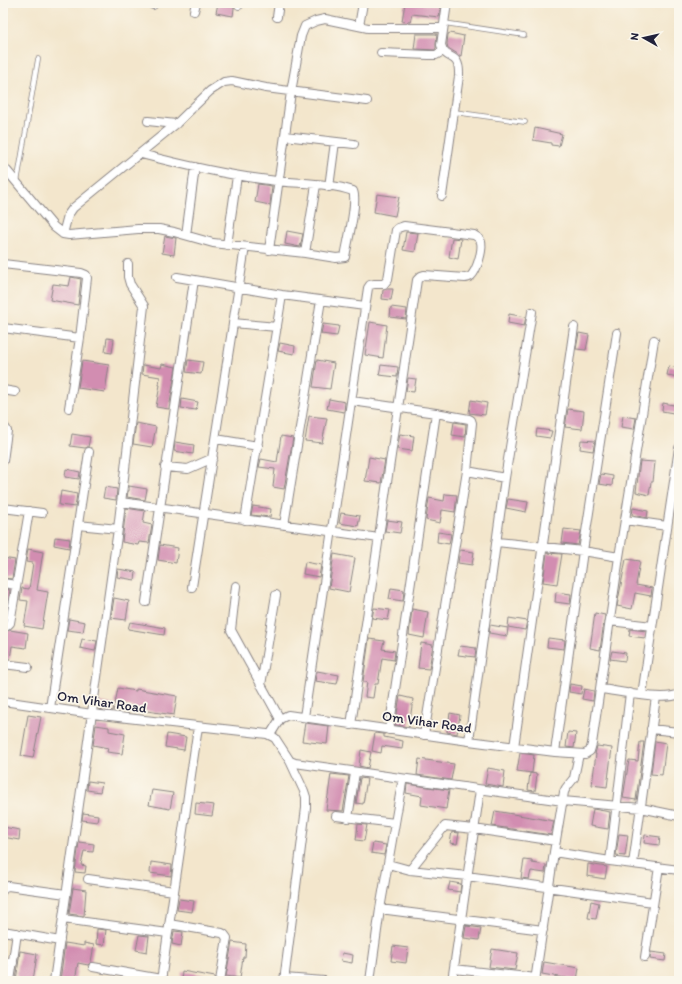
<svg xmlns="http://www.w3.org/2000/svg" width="682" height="984" font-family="Itim,sans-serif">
	<rect width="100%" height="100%" fill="#fbf7ec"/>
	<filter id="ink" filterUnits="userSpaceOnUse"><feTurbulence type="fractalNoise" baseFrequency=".025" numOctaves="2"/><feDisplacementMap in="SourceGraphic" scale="8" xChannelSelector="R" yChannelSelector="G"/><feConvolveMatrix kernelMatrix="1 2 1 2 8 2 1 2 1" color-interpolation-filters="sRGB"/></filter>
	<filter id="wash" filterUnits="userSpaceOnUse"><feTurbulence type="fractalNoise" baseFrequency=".012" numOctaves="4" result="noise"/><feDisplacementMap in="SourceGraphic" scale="16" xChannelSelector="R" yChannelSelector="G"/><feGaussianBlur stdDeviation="0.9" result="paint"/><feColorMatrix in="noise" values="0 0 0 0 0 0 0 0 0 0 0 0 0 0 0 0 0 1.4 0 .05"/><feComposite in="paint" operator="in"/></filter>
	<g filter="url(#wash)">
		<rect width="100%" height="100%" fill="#f3e6cc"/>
		<g id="blocks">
			<path fill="#d28db1" d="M218,3h16v5l-1,8 -17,-3z
				M405,3h11l25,4 -2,10 -27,-3 -2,8 -8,-1z
				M450,33l14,3 -3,20 -13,-8 -1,-4 1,-10z
				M416,34h21l-1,10v4l-1,2 -21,-1z
				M535,128l27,6 -3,12 -8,-1v-2l-18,-3z
				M258,184l14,2 -2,19 -15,-3z
				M377,194l22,3 -4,19 -21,-4z
				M287,231l16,3 -3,13 -15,-3z
				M406,232l12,1 -3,19 -12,-2z
				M165,236l11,2 -2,17 -12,-2z
				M452,238l9,1 -3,20 -9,-2z
				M71,277l10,2 -3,26 -28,-5 3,-16 16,2z
				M387,289h6l-2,11 -9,-1 1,-9z
				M391,307l16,2 -1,10 -16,-2z
				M509,314l17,3 -2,9 -16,-3z
				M370,322l17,3 -4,33 -18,-3z
				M323,324l16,2 -2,10 -16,-2z
				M579,333l10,2 -3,15 -10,-1z
				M107,338l7,1 -2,14 -7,-1z
				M280,343l15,3 -1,8 -16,-3z
				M188,360l15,2 -2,12 -15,-2z
				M317,360l17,3 -4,26 -17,-2z
				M82,361l27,4 -4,27 -27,-4z
				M162,364l14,3 -7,42 -13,-2 4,-22h-1l1,-8 -18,-3 1,-9 18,3z
				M381,365l17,2 -1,10 -18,-2z
				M669,366l10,2v9l-12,-2z
				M408,378l8,1 -2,13 -8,-1z
				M182,399l16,3 -2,8 -15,-2z
				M329,399l16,3 -1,10 -17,-3z
				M471,400l16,3 -2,12 -16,-2z
				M663,403l16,3v8l-17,-3z
				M568,409l16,2 -2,18 -17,-2z
				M309,416l18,2 -5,25 -17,-2z
				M623,416l13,2 -2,11 -13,-2z
				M454,422l12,2 -1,13 -13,-2z
				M136,423l20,4 -4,20 -19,-3z
				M537,429l15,2 -2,7 -14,-2z
				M72,434l18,3 -2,10 -3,1 -15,-2z
				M400,434l14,2 -2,15 -15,-2z
				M281,436l12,2 -9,51 -11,-2 2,-18 -16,-2 2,-8 16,3z
				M581,440l14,1 -2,10 -13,-2z
				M175,442l19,3 -1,9 -19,-3z
				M369,457l16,3 -4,23 -16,-2z
				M640,461l15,1 -2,20h-2l-2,13 -13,-3z
				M66,469l14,3 -1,7 -14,-2z
				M601,474l12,2 -1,10 -13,-2z
				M129,486l18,3 -2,11 -18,-3 1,-6h1z
				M105,487l12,2 -1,11 -13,-2z
				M61,491l16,3 -2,13 -16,-2z
				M445,494l12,1 -2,17 -13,-2 -2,13 -14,-3 3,-22 15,3z
				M508,499l20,3 -2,10 -20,-4z
				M253,506l18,3 -1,8 -19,-2z
				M126,508l19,3 -2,12 9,2 -3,18 -10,-1 -1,3 -16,-3z
				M633,508l15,3 -1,7 -15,-3z
				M341,513l19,3 -2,10 -19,-3z
				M387,520l15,2 -2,11 -15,-2z
				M564,529l17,2 -3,14 -16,-2z
				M438,532l13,2 -2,10 -12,-2z
				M55,537l15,2 -1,9 -15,-3z
				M160,545l18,3 -2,15 -18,-3z
				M28,549l15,3 -6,38 11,2 -6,37 -18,-3 4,-25 -8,-1 2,-12 7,1 4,-26 -7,-1z
				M460,550l14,2 -2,13 -14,-2z
				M547,553l15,1 -5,30 -14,-2z
				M334,554l21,4 -6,34 -20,-4z
				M3,558l12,2 -3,19 -9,-1z
				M626,559l14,2 -4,24 16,3 -1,8 -16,-3 -3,16 -15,-3z
				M305,562l16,3 -2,12 -16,-3z
				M118,569l18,3 -1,8 -18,-3z
				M391,588l13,2 -1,11 -14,-2z
				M3,589l7,1 -5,30 -2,1z
				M556,592l15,2 -1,10 -15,-2z
				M114,598l15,3 -3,19 -15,-2z
				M374,608l16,2 -2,10 -16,-2z
				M412,609l16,3 -4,26 -15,-3z
				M595,613l10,2 -5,35 -10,-2z
				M509,618l18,3 -2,9 -17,-3z
				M69,619l16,3 -2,10 -16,-2z
				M130,622l35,6 -1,7 -36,-6z
				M490,625l18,3 -1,8 -18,-3z
				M630,629l16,2 -1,7 -16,-2z
				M10,630l18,3 -2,15 -14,-2 -2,13h-7v-27z
				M548,638l17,2 -1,9 -17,-2z
				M82,639l15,2 -2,10 -15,-3z
				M369,639l15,2 -2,8 13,2 -1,9 -12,-2 -4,26h-3l-2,14 -8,-1 2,-15h-4z
				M421,643l12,2 -4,24 -11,-1z
				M460,646l16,2 -1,9 -17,-2z
				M612,651l14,2 -1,8 -15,-2z
				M317,671l22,4 -2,9 -22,-3z
				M570,684l12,2 -1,8 -12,-2z
				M118,688l18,3v-2l41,7 -3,19 -41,-6v-2l-18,-3z
				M584,689l10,2 -1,10 -11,-2z
				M400,696l13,3 -4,28 -14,-2z
				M99,702l15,3 -1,6 -15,-2z
				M450,713l10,2 -3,19 -10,-2z
				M28,715l13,2 -8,41 -12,-2z
				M305,723l24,3 -2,18 -25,-3z
				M96,725l13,2v4l16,3 -3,20 -15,-2 1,-4 -15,-3z
				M568,732l8,1 -2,15 -8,-1z
				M375,733l9,1v3l19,4 -1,8 -20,-3 -1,7 -9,-2z
				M167,734l19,3 -2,13 -19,-3z
				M655,741l11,2 -4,32 -11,-1z
				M640,742h4l-8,58 -13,-2 6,-38 9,1z
				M597,746l15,2 -5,39 -15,-2 4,-31h-1z
				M361,750l10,2 -3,16 -9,-2z
				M520,753l14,2 -2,18 -15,-2z
				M419,759l35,5 -3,16 -34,-5z
				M488,768l17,3 -2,16 -18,-3z
				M530,773l7,1 -2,17 -7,-1z
				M331,774l18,2 -6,35 -17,-1z
				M360,778l7,1 -4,25 -7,-1z
				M88,781l14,2 -2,9 -13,-2z
				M407,784l42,6 -3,19 -25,-4 1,-9 -16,-3z
				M152,790l21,3 -3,16 -21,-4z
				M196,803l18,2 -2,11 -17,-2z
				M593,809l17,3 -2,17 -18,-3z
				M495,811l59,10 -3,14 -59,-9z
				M83,813l15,2 -1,7 -15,-2z
				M358,824l9,1 -3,16 -8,-1z
				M3,827l17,3 -1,10 -16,-3z
				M452,832l7,1 -2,11 -7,-1z
				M619,834l9,1 -3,21 -9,-1z
				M645,835l15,2 -1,8 -15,-2z
				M79,842l15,2 -1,8 -9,-1 -3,14 5,1 -1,7 -10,-1z
				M373,843l13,2 -2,10 -13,-2z
				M524,860l8,1v2l14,2 -1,8 -14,-2 -2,8 -8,-1z
				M151,862l21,3 -1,11 -21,-3z
				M588,864l19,3 -2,12 -18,-3z
				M450,882l11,2 -1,8 -12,-2z
				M73,888l13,2 -2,26 -15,-2z
				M179,899l15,2 -2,11 -15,-2z
				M591,901l8,2 -3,16 -8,-1z
				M466,926l15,2 -2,12 -15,-2z
				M97,929l9,1 -2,15 -8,-1z
				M174,931l9,1 -2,14 -9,-2z
				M139,935l10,1 -2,16 -11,-2z
				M232,942l14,2 -1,13h-2l-3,21 -14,-2z
				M65,943l19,3v-3l10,2 -3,17 -3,3 -10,-2 -3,18h-15z
				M393,946l15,2 -2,15 -15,-2z
				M492,949l26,4 -3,17 -26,-3z
				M20,951l17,3 -4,27h-17z
				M651,952l15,2 -1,7 -15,-2z
				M342,953l11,2 -1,8 -11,-2z
				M544,962l35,6 -2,12 -35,-6z
				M182,971l33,6v4l-24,-1v1h-10z"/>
		</g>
	</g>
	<g filter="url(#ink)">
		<use href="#blocks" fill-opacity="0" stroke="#8a8484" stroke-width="1"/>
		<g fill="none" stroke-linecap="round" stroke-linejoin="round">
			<g stroke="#8a8484" stroke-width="5.5">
				<path id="lane" d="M444,23l80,12
					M454,112l71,10
					M17,183l21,-124"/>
			</g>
			<g stroke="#8a8484" stroke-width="10">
				<path id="street" d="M153,5v-2
					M239,5v-2
					M194,11l2,-8
					M277,17l2,-14
					M359,26l4,-23
					M381,53l48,2h7l7,-4
					M148,121l28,3
					M285,136l69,8
					M3,166l51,61 9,7 6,1 69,-6h21l15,3 39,11 92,10 31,5 9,-1c2,-13 13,-55 8,-66 -25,-9 -58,-7 -84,-11 -44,-5 -86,-15 -128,-26
					M329,187l6,-45
					M442,196l17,-120c1,-26 -13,-13 -18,-31l6,-42
					M63,234l5,-19 5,-7 103,-84 34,-33 14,-9 8,-1 34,7 101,13
					M186,235l9,-68
					M227,245l10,-69
					M269,250l22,-158 10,-56 4,-10 11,-5 9,-2 43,9h75
					M305,253l11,-68
					M3,264l78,9 5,2 1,3 -7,60 -11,70
					M177,277l105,18 83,11
					M233,323l44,4
					M3,328l77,10
					M3,390l12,2
					M352,401l84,12 33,6 2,1 1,3 -5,48 -43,264
					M3,425l3,4 1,2 -4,30
					M216,439l42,7
					M165,467l23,2 25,-11
					M467,471l38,7
					M121,502l258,36
					M3,508l39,5
					M245,520l37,-225
					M625,520l42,6
					M78,525l40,4
					M284,525l37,-225
					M497,542l86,9 36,6
					M3,583l13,2
					M236,586l-5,44 49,89
					M192,587l53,-340
					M146,602l48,-322
					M610,621l42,5
					M3,627l4,-1 3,-3 19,-112
					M3,664l25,3
					M261,685l15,-90
					M601,689c17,2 63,13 78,5
					M642,695l37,-247
					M3,701l89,13 175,20 8,4 15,23 14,30 2,6v11l-22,173
					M50,708l39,-256
					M304,717l64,-429 2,-3 4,-1h10l4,-5 8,-49 2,-2 6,-2 70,9c3,2 6,3 7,7 2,8 -4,28 -10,34 -1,1 -5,2 -6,2l-41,-3 -3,1 -4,4 -66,445
					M651,729l28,3
					M389,730l47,-317
					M270,735l10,-16 8,-4 181,26 86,11 30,2 5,-3 2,-7 27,-187 35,-217
					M469,741l36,-263 27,-166
					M514,747l60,-420
					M555,752l28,-201 34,-218
					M290,761l5,2 268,38 78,7 38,8
					M336,816l59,7
					M348,818l7,-45
					M554,852l56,9 69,9
					M610,861l20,-168
					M388,864l22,6 57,6 186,26
					M633,864l23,-167
					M410,870l35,-44 29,3 82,12
					M88,879l86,12
					M3,890l2,-3 3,-1 58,8
					M380,909l163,21
					M63,919l105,14
					M169,924l53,9 2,1 3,4 -7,43
					M3,931l57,10
					M645,957l14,-90
					M3,962l10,1
					M93,967l68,12
					M454,969l82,9
					M284,978l40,3
					M10,981l7,-48
					M54,981l64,-452 26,-223 -14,-22 -2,-7v-13
					M161,981l37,-254
					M370,981l10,-72 22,-126 -1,-4
					M452,981l28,-191
					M535,981l19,-129 10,-60 2,-4 8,-10 5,-24"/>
			</g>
			<use href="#lane" stroke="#fff" stroke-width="4"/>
			<use href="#street" stroke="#fff" stroke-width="8"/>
		</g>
	</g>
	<g text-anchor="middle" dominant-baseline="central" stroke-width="3.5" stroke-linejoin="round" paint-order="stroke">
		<g font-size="14" fill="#22223b" stroke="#fbf7ec">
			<text transform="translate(102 702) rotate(8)">Om Vihar Road</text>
			<text transform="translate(427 722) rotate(8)">Om Vihar Road</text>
		</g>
	</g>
	<rect width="682" height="984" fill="none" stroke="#fbf7ec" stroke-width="16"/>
	<g transform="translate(644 38) rotate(278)" stroke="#fbf7ec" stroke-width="3" paint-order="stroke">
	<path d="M0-3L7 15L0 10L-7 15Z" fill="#22223b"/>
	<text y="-6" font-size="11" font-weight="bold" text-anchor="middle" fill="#22223b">N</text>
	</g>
</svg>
